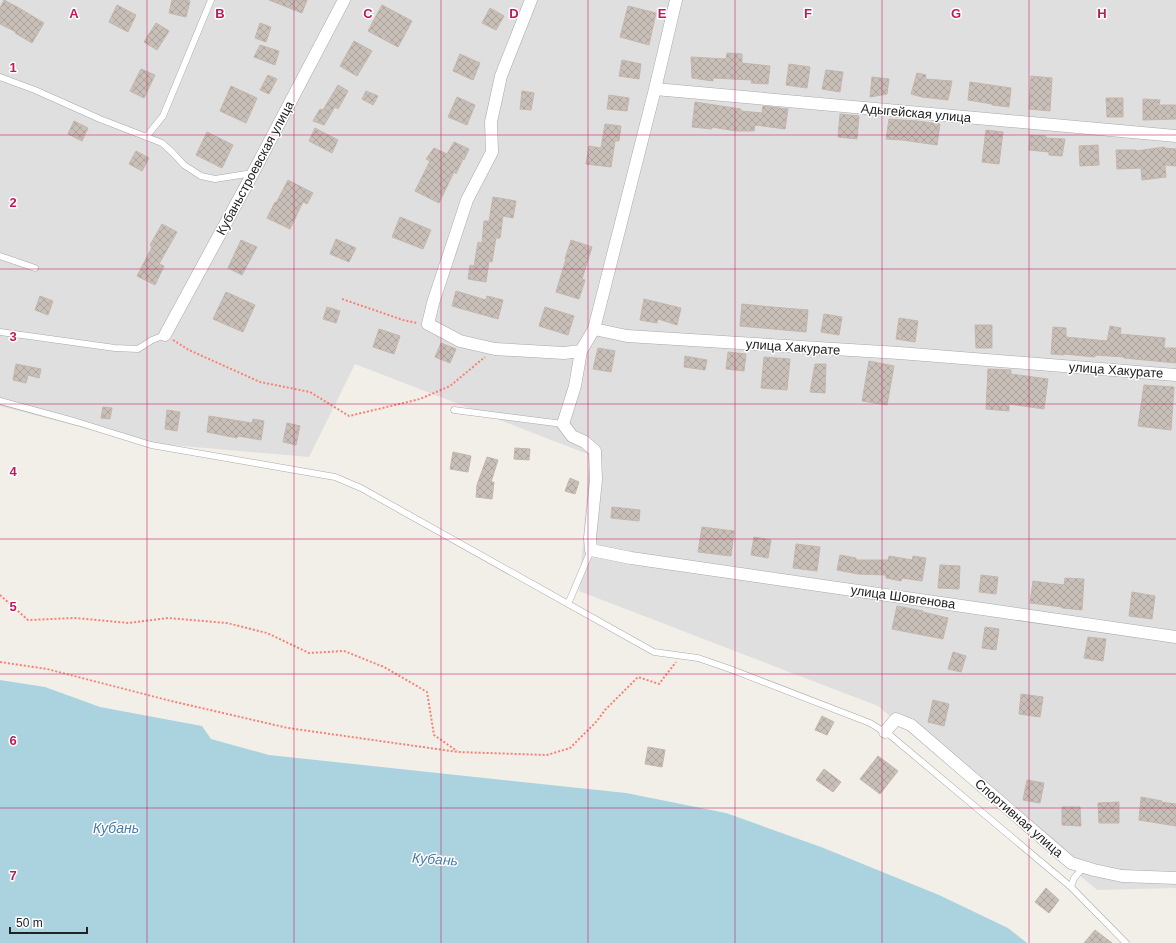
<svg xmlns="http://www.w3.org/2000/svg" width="1176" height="943" font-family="Helvetica,sans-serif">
	<defs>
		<pattern id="building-cross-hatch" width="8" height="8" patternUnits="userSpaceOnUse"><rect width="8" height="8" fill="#c7bfb8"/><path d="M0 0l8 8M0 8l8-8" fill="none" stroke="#aba49e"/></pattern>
	</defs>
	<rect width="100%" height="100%" fill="#f2efe9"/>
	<path fill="#e0dfdf" d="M0,0h1176v888l-79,2 -219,-184 -299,-115 11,-136 -235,-91 -46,93 -172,-15 -137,-36z"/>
	<path fill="#aad3df" d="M0,680l45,7 55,20 102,19 9,13 58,16 357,38 100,20 95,34 118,48 69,33 19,15h-1027z"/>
	<path fill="url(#building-cross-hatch)" stroke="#c4b6ab" d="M4,0l15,8 25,15 -12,20 -17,-10 1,-1 -16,-8v-16z
		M172,0h12l6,1 -4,16 -17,-4z
		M269,0h38l-5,13z
		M117,5l19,10 -8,17 -19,-10z
		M382,5l30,16 -14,26 -30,-16z
		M628,6l28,7 -7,32 -29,-8z
		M490,8l14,8 -8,14 -14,-7z
		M156,23l13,8 -12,19 -13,-8z
		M260,23l11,4 -5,15 -11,-4z
		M354,41l18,10 -15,25 -17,-10z
		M260,45l19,6 -4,14 -21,-8z
		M727,53l15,1v9l28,3 -2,18 -17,-1 1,-3 -39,-2v3l-21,-3 -1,-21 35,2z
		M460,54l20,9 -7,17 -20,-9z
		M622,60l19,4 -2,15 -20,-3z
		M789,64l21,3 -3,21 -21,-3z
		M141,69l14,6 -11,23 -14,-7z
		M826,70l17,2 -3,20 -18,-3z
		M917,73l9,2 -1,4 27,2 -4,19 -26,-3 -11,-3z
		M268,75l9,4 -8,15 -9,-4z
		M1031,76l21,2 -2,33 -21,-2z
		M872,77l17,2 -2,15 -17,3z
		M970,82l41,6 -2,19 -17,-2v-1l-24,-4z
		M338,85l10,6 -10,18 -3,-2 -11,18 -11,-4 7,-12 3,1z
		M231,86l26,12 -11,25 -26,-12z
		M366,91l12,5 -5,9 -11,-6z
		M522,91l12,2 -3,17 -11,-1z
		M609,95l20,3 -2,13 -20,-2z
		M457,97l18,8 -8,20 -19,-8z
		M1106,98h17v19h-16z
		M1143,99l17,1 -1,5h17v14l-33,1z
		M695,102l46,7v2l21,2 1,-7 25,3 -3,20 -30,-4 -1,6h-18l-24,-4v2l-20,-2z
		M840,114l19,2 -2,23 -19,-2z
		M889,119l28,2 23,3 -3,21 -35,-5 -16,-1z
		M74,121l14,7 -6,13 -14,-7z
		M605,124l16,2 -2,15h-4l-4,26 -25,-3 3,-18 12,2z
		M315,128l23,12 -6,13 -23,-12z
		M986,130l17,2 -4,32 -17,-2z
		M207,132l26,13 -11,23 -26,-13z
		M1030,135l16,1v2l19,1 -3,17 -13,-1v-3l-20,-2z
		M454,142l15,7 -5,11 -1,-1 -7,15 -2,-2 -15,31 -24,-12 15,-30 -4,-2 8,-11 13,6z
		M1098,145l1,20 -19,1 -1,-20z
		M1164,147v1l12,1v17l-11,-1 1,12 -24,3 -1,-12 -24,1 -1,-19h20v1z
		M136,151l13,7 -7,13 -13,-7z
		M288,180l25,13 -6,11 -4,-2 -13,27 -23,-11 8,-16 1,1z
		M493,197l23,4 -3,17 -10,-2 -3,22h-4l-4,24 -3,-1 -3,21 -18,-3 2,-14 4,1 4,-24 4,1 2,-22h5z
		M400,217l31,13 -8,19 -31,-12z
		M162,224l15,8 -18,32 5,2 -9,19 -18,-9 15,-29 -2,-2z
		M336,239l20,9 -7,14 -19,-8z
		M241,240l16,7 -15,28 -14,-7z
		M571,240l21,7 -10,32 3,1 -6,19 -23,-7 10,-33h-1z
		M456,291l30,9 1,-4 16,4 -5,19 -46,-13z
		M226,292l29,13 -12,27 -30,-13z
		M40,296l13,5 -5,14 -13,-5z
		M644,299l37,9 -4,17 -19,-6 -1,4 -17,-3z
		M742,304l30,3 36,3 -2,22 -66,-6z
		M327,307l13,4 -4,12 -13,-4z
		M545,307l29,9 -6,19 -29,-9z
		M824,314l18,3 -3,18 -18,-3z
		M899,318l19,3 -3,21 -19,-3z
		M975,325h17v23h-16z
		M1110,326l11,2 -1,6 45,4 -1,10h12v15l-52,-5v-1l-29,-2v2l-31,-3v1l-13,-1 2,-27 13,1v9l41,4z
		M379,329l21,7 -6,18 -21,-7z
		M441,343l15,6 -6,14 -15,-6z
		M598,348l17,3 -4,21 -18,-3z
		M728,352l18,2 -2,17 -18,-2z
		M685,356l22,4 -2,10 -21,-3z
		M764,357l26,2 -3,31 -26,-2z
		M869,361l25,5 -7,39 -25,-4z
		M16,364l25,5 -2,9 -11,-3 -2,8 -13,-3z
		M815,364h11l-1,29 -15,-1z
		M988,369l23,1v4l37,5 -4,30 -35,-5v7l-23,-2z
		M1144,385l30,2 -3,43 -33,-4z
		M103,407l9,1 -2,11 -9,-1z
		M167,410l13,2 -3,19 -12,-2z
		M209,416l43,7 1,-4 11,2 -3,19 -23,-4 -1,2 -30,-6z
		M287,423l13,3 -4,19 -13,-3z
		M515,448l15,1 -1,11 -15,-1z
		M453,452l18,4 -3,16 -18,-3z
		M487,457l11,3 -7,22h3l-2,17 -16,-2 1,-12z
		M570,478l9,4 -4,12 -10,-3z
		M612,507l28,3 -1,11 -28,-3z
		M702,527l32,4 -3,25 -33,-4z
		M754,537l17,3 -3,18 -17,-3z
		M796,544l24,3 -3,24 -24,-3z
		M840,555l16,3v2h32l1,-4 23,4 1,-4 13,2 -4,23 -20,-3 -1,3 -15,-3v-3l-28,-1 -21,-4z
		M940,565l20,1 -1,23 -21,-1z
		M981,575l17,2 -2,17 -17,-2z
		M1065,578l19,1 -2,31 -20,-2v-1l-32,-4 3,-22 31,4z
		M1132,592l23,4 -3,23 -23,-3z
		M897,606l26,5v1l25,6 -5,21 -51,-10z
		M985,627l14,2 -3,21 -14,-2z
		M1088,637l18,2 -3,22 -19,-3z
		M953,652l13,4 -5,16 -13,-3z
		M1021,694l22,3 -3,20 -21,-3z
		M933,700l16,4 -5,22 -16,-4z
		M822,716l12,6 -7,13 -12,-5z
		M648,747l17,3 -3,17 -17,-3z
		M878,756l20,15 -18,23 -20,-15z
		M824,769l17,13 -8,10 -17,-12z
		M1027,780l17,3 -4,20 -17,-3z
		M1141,797l21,4 -1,1 15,2v22l-37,-6z
		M1119,802v21h-20l-1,-20z
		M1062,807h18l1,19 -19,-1z
		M1046,888l13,12 -10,13 -14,-11z
		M1095,930l17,13h-28z"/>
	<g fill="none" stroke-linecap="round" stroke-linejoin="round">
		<g stroke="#a9a9a9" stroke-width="7">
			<path id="service" d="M0,77l35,13 65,29 62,24 10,9 12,13 17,11 14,3 38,-6
				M146,137l17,-21 48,-116
				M0,256l35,12
				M0,332l115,16 23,1 14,-9 13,-5
				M0,401l77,21 74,23 184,32 26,11 293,164 44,6 32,11 140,54 21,13 180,151 55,56
				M454,410l109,14
				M568,604l23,-54
				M1071,887l3,-9 10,-11"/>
		</g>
		<g stroke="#a9a9a9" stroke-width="13">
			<path id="minor" d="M531,0l-30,76 -10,46 1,30 -25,48 -34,103 -5,21 32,17 35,8 69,4 17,-2 13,-22 61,-240 21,-89
				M655,89l521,47
				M594,329l33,7 272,17 277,22
				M165,335l88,-162 91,-173
				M581,351l-6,35 -12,38 9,12 13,6 10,9 1,29 -6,58 1,12 40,8 545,79
				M885,732l11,-13 15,6 160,138 23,7 28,6 54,2"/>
		</g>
		<path stroke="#fa8072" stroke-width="2" stroke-dasharray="2 2" stroke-linecap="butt" d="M342,299l61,21 14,3
			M173,340l16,10 71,32 50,10 39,24 71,-17 30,-13 35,-29
			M0,595l28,25 47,-2 54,5 39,-5 59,5 40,10 42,20 35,-2 40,16 43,25 7,43 23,16
			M0,662l47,7 124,32 117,27 170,24 89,3 23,-7 27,-27 8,-11 33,-33 21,7 17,-22"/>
		<use href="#service" stroke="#fff" stroke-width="6"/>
		<use href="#minor" stroke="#fff" stroke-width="12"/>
	</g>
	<path fill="none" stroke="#c2185b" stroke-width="1" stroke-opacity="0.55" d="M147,0v943M294,0v943M441,0v943M588,0v943M735,0v943M882,0v943M1029,0v943M0,135h1176M0,269h1176M0,404h1176M0,539h1176M0,674h1176M0,808h1176"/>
	<g text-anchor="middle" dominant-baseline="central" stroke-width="3" stroke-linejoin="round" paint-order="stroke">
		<g font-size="13" fill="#222" stroke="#fff">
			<text transform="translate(916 113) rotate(5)">Адыгейская улица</text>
			<text transform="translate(255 168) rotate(-62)">Кубаньстроевская улица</text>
			<text transform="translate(793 347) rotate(4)">улица Хакурате</text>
			<text transform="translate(1116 370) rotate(4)">улица Хакурате</text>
			<text transform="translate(903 597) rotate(8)">улица Шовгенова</text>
			<text transform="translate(1019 818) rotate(41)">Спортивная улица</text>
		</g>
		<g font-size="14" font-style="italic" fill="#4a7aab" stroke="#fff">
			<text x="116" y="828">Кубань</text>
			<text transform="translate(435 859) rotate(4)">Кубань</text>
		</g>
	</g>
	<g font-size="13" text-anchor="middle" font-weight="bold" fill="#c2185b" stroke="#fff" stroke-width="3" stroke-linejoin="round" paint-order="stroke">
		<text x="74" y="18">A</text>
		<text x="220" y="18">B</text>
		<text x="368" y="18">C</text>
		<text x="514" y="18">D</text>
		<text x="662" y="18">E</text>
		<text x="808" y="18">F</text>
		<text x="956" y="18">G</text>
		<text x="1102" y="18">H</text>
		<text x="13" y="72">1</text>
		<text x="13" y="207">2</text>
		<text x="13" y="341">3</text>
		<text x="13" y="476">4</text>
		<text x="13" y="611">5</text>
		<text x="13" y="745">6</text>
		<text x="13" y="880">7</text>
	</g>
	<path d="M10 927v6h77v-6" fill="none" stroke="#222222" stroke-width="2"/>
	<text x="16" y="927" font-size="12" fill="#222222" stroke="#ffffff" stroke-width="3" paint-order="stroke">50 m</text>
</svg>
